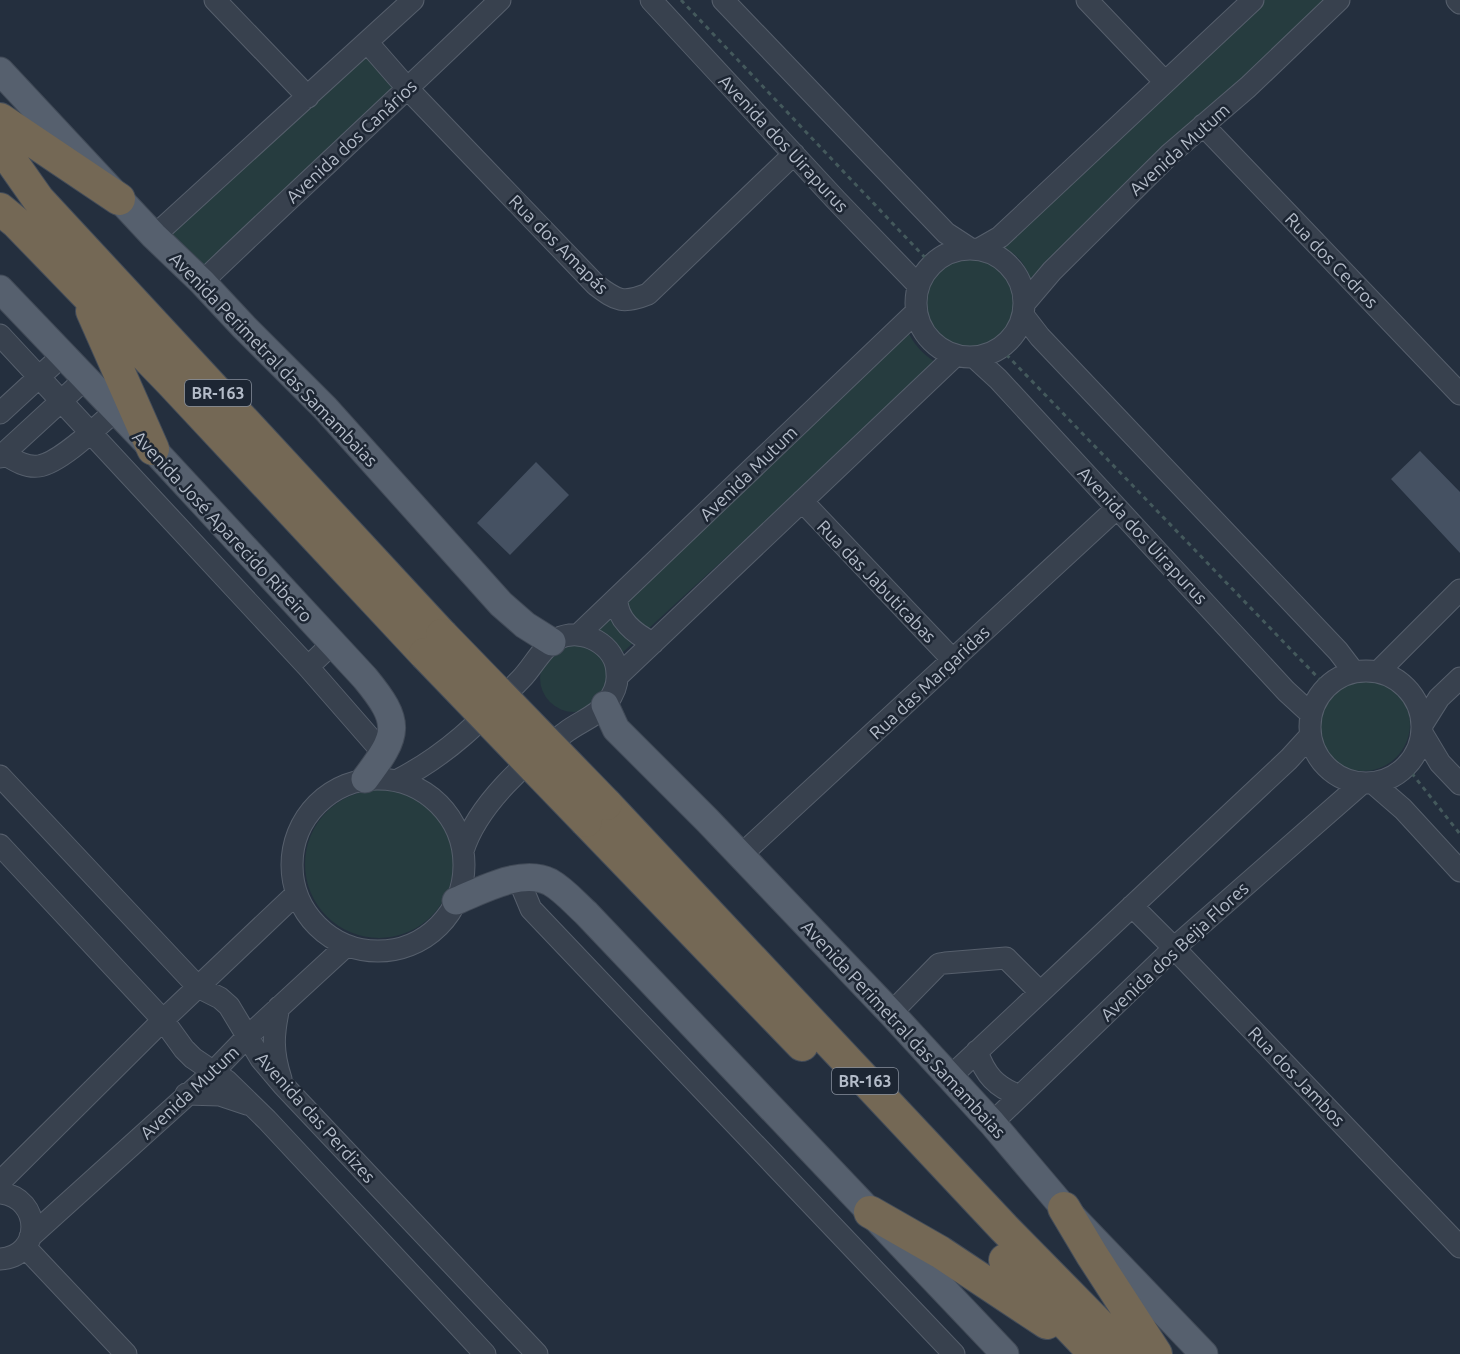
<svg xmlns="http://www.w3.org/2000/svg" width="1460" height="1354" font-family="Ubuntu,sans-serif">
	<rect width="100%" height="100%" fill="#242f3e"/>
	<path fill="#263c3f" d="M1264,0h61l-295,279c-5,-16 -13,-25 -28,-32z
		M365,57l30,31 -192,178 -35,-32z
		M923 303a47 47 0 1 1 94 0a47 47 0 1 1-94 0Z
		M909,334c7,13 15,21 28,29l-315,290c-8,-12 -16,-19 -29,-25z
		M540 678a34 34 0 1 1 68 0a34 34 0 1 1-68 0Z
		M1316 724a47 47 0 1 1 94 0a47 47 0 1 1-94 0Z
		M305 864a74 74 0 1 1 148 0a74 74 0 1 1-148 0Z"/>
	<path fill="#455162" d="M1420,451l40,41v61l-69,-74z
		M536,462l33,33 -59,60 -33,-32z"/>
	<g fill="none" stroke-linecap="round" stroke-linejoin="round">
		<g stroke="#565f6c" stroke-width="23">
			<path id="minor" d="M215,0l93,97
				M651,0l185,200 82,85
				M723,0l223,233 23,15
				M1087,0l78,82
				M1457,0l3,3
				M367,42l41,47 188,196c21,16 27,19 52,9l146,-140
				M1203,125l257,269
				M154,236l259,-236
				M916 303a54 54 0 1 1 108 0a54 54 0 1 1-108 0Z
				M979,249l21,-12 253,-237
				M202,282c99,-95 200,-187 298,-282
				M1024,304l28,-33 118,-117 78,-67 91,-87
				M1023,315l17,22 298,314 16,21
				M0,335l308,332 76,87
				M974,357l24,22 288,312 25,23
				M0,413l63,-58
				M4,454c10,6 22,14 35,12 21,-3 59,-40 76,-55
				M0,457l85,-78
				M802,501l151,159
				M617,598c-1,21 18,36 36,45
				M579,634l337,-322
				M308,667l25,-24
				M1310 727a56 56 0 1 1 112 0a56 56 0 1 1-112 0Z
				M1378,672l82,-82
				M618,676l337,-320
				M1422,725l17,-27 21,-20
				M1422,733l18,30 20,21
				M0,776l198,211 22,11 9,8 32,53 22,26 254,269
				M292 865a86 86 0 1 1 172 0a86 86 0 1 1-172 0Z
				M398,780c52,-27 83,-60 123,-101 12,-12 21,-32 36,-40 25,-13 60,6 60,35 1,10 -4,21 -10,29 -10,13 -28,19 -41,29 -38,27 -89,73 -103,119
				M1373,783l30,26 57,62
				M0,845l163,175 21,29 9,9 34,23 40,39 218,234
				M741,855l376,-347
				M518,878l13,31 423,445
				M1132,906l42,42 286,299
				M279,1007c-6,28 -7,44 2,72
				M891,1013l48,-49 6,-1 61,-5 34,34
				M977,1051c8,24 19,36 43,45
				M949,1078l340,-319 21,-23
				M186,1094l34,1 27,9
				M992,1123l182,-175 187,-164
				M0,1182l163,-162 133,-126
				M0,1193c43,5 42,64 0,66
				M30,1237l184,-166 32,-33 100,-92
				M25,1247l101,107"/>
		</g>
		<g stroke="#414a57" stroke-width="29">
			<path id="major" d="M0,71l154,165 48,46 42,45 81,81 176,196 24,21 27,17
				M0,289l153,160 212,229c37,45 34,56 0,101
				M605,705l11,24 91,91 184,193 101,110 72,85 140,146
				M456,901c26,-11 66,-33 94,-19 14,8 25,21 36,31l419,441"/>
		</g>
		<g stroke="#434c59" stroke-width="34">
			<path id="highway" d="M0,119l119,80
				M0,145l38,54 404,436
				M0,209l17,14 154,159 254,272
				M92,311l61,138
				M606,804l398,424 124,126
				M586,821l216,224
				M1064,1208l28,47 64,99
				M870,1212l70,40 107,71
				M1005,1260l90,94"/>
		</g>
		<path stroke="#44595c" stroke-width="3" stroke-dasharray="4.5 4.5" stroke-linecap="butt" d="M681,0l251,265
			M1000,348l327,339
			M1406,766l54,68"/>
		<use href="#minor" stroke="#38414e" stroke-width="21"/>
		<use href="#major" stroke="#56606e" stroke-width="27"/>
		<use href="#highway" stroke="#746855" stroke-width="32"/>
		<g stroke="#434c59" stroke-width="34" stroke-linecap="butt">
			<path id="highway-bridge" d="M442,635l164,169
				M425,654l161,167"/>
		</g>
		<use href="#highway-bridge" stroke="#746855" stroke-width="32"/>
	</g>
	<g text-anchor="middle" dominant-baseline="central" stroke-width="5" stroke-linejoin="round" paint-order="stroke">
		<g fill="#1d2633" stroke="#878f9c" stroke-width="1.5">
			<rect x="185" y="380" width="66" height="26" rx="4.5"/>
			<rect x="832" y="1068" width="66" height="26" rx="4.5"/>
		</g>
		<g font-size="16" font-weight="bold" fill="#b4bcc9">
			<text x="218" y="393">BR-163</text>
			<text x="865" y="1081">BR-163</text>
		</g>
		<g font-size="18" fill="#b4bcc9" stroke="#1d2633">
			<text transform="translate(351 141) rotate(-43)">Avenida dos Canários</text>
			<text transform="translate(784 143) rotate(47)">Avenida dos Uirapurus</text>
			<text transform="translate(1179 149) rotate(-42)">Avenida Mutum</text>
			<text transform="translate(559 244) rotate(45)">Rua dos Amapás</text>
			<text transform="translate(1332 260) rotate(46)">Rua dos Cedros</text>
			<text transform="translate(274 359) rotate(46)">Avenida Perimetral das Samambaias</text>
			<text transform="translate(748 473) rotate(-44)">Avenida Mutum</text>
			<text transform="translate(223 526) rotate(47)">Avenida José Aparecido Ribeiro</text>
			<text transform="translate(1143 535) rotate(47)">Avenida dos Uirapurus</text>
			<text transform="translate(877 581) rotate(46)">Rua das Jabuticabas</text>
			<text transform="translate(929 682) rotate(-43)">Rua das Margaridas</text>
			<text transform="translate(1174 951) rotate(-43)">Avenida dos Beija Flores</text>
			<text transform="translate(904 1029) rotate(47)">Avenida Perimetral das Samambaias</text>
			<text transform="translate(1297 1076) rotate(46)">Rua dos Jambos</text>
			<text transform="translate(189 1092) rotate(-43)">Avenida Mutum</text>
			<text transform="translate(316 1117) rotate(48)">Avenida das Perdizes</text>
		</g>
	</g>
</svg>
